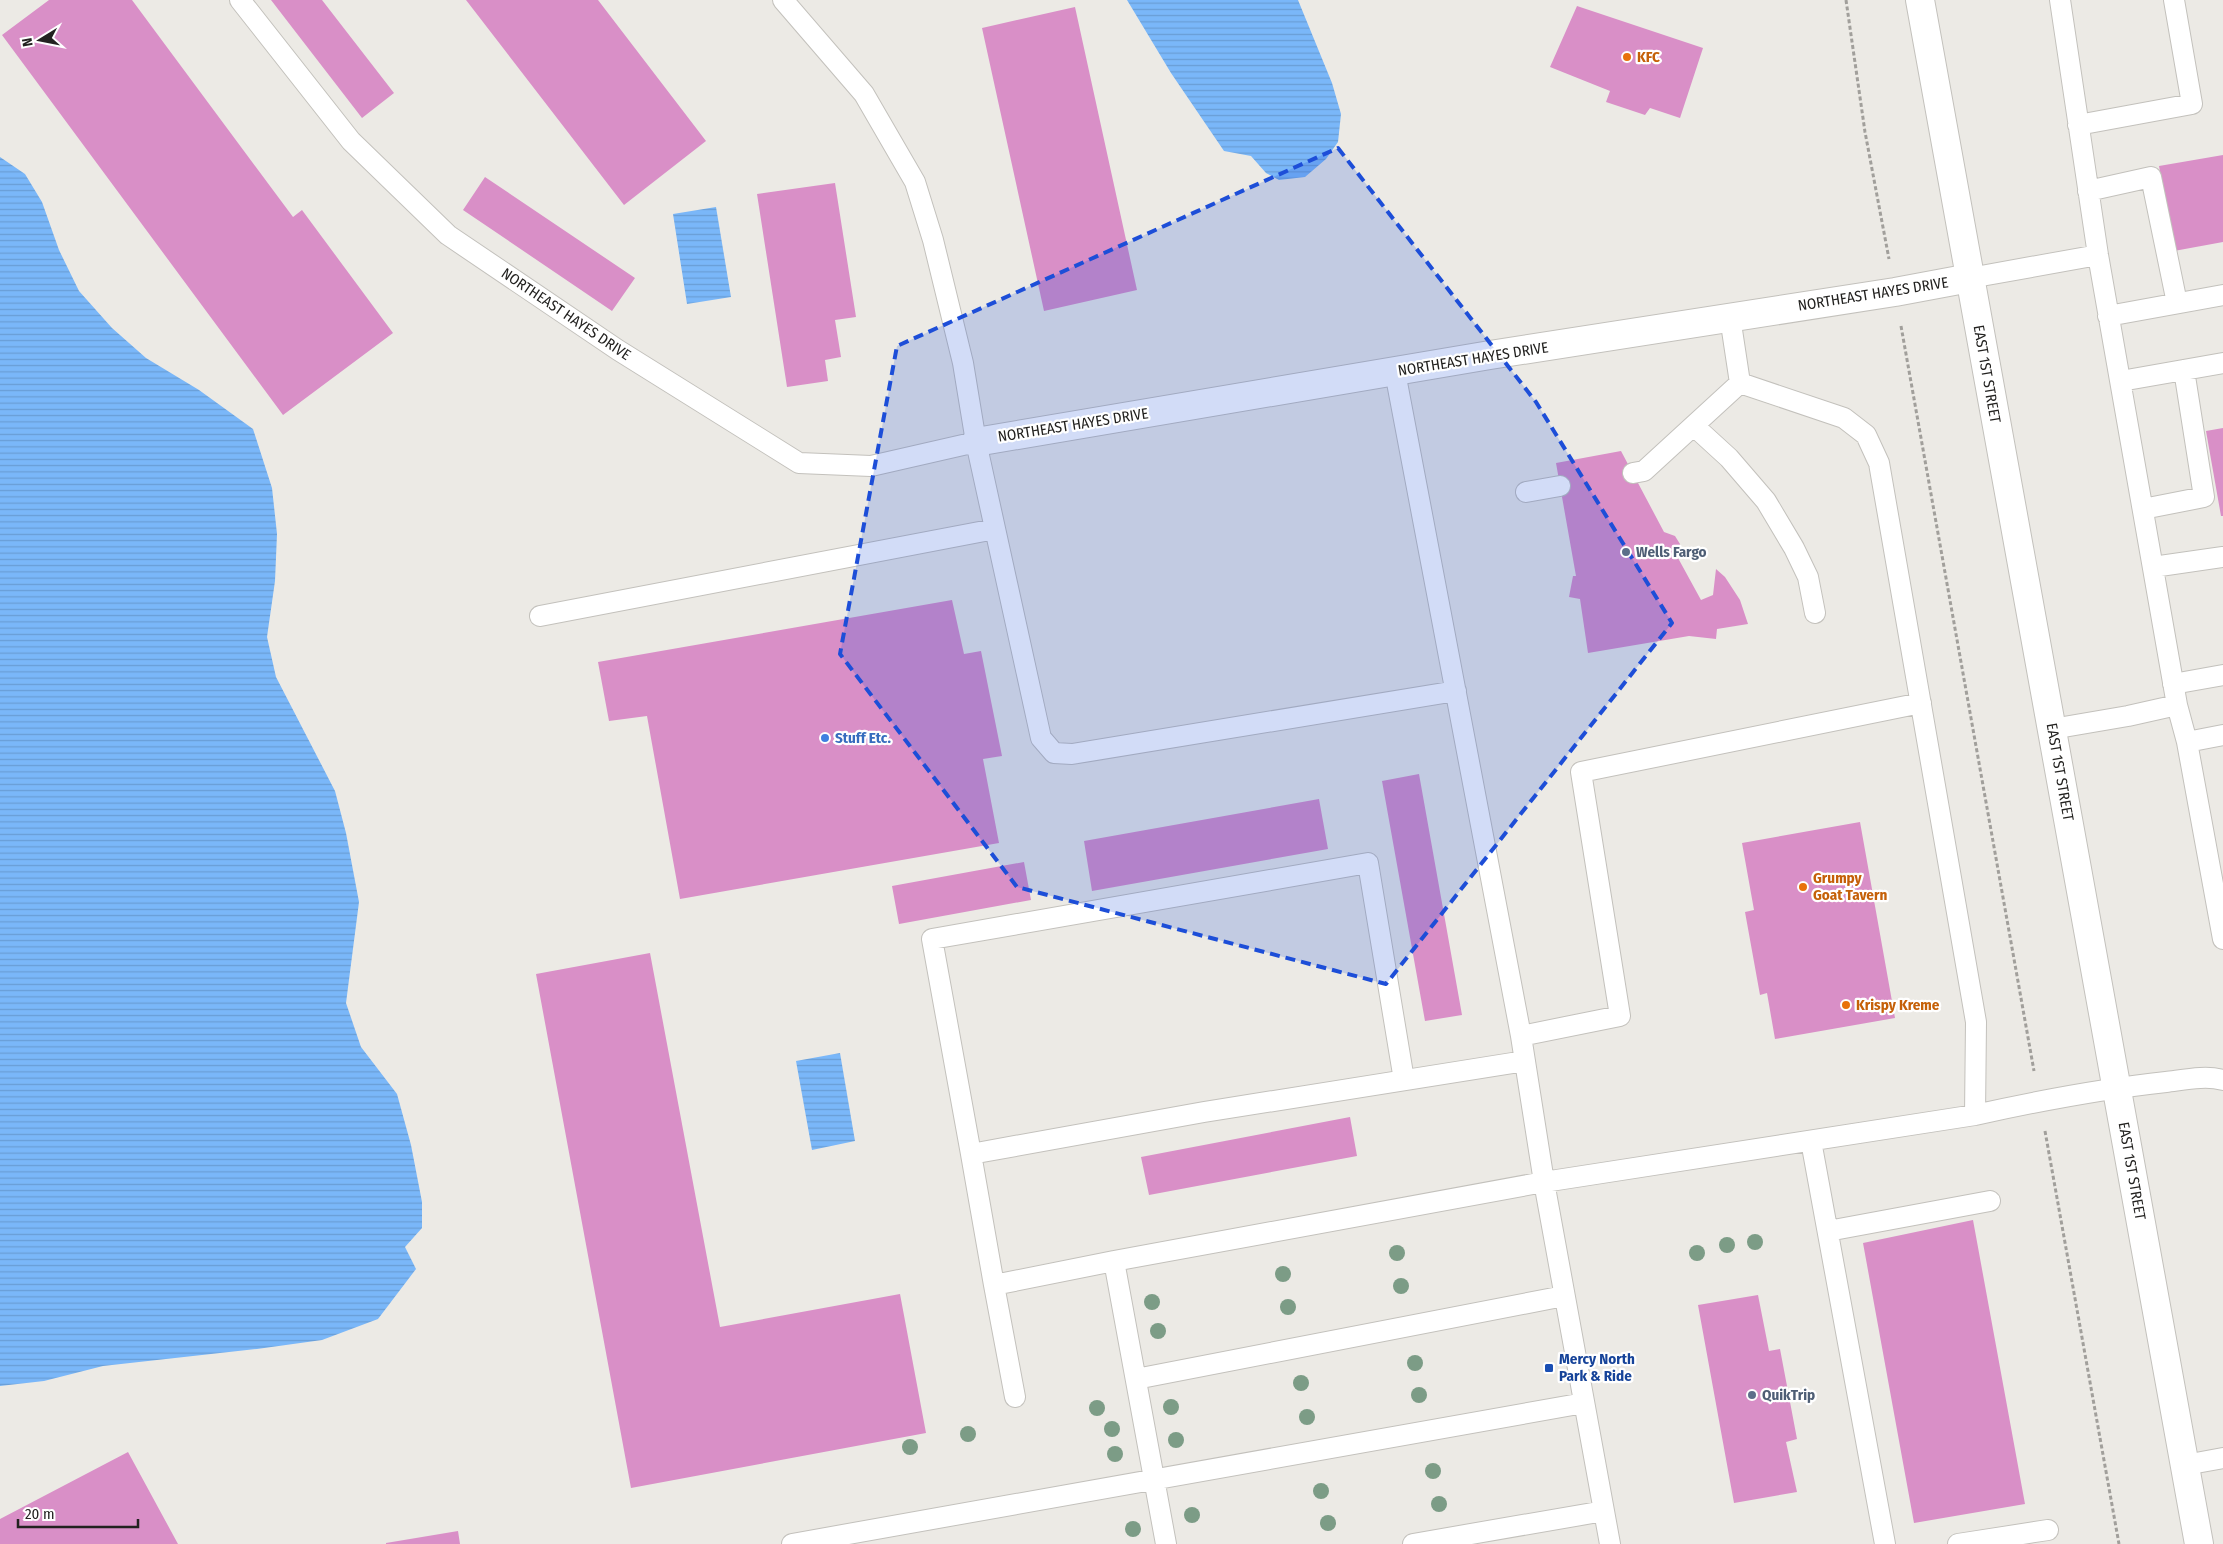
<svg xmlns="http://www.w3.org/2000/svg" width="2223" height="1544" font-family="'Fira Sans Condensed',sans-serif">
	<defs>
		<pattern id="water-rules" width="6" height="5" patternUnits="userSpaceOnUse" patternTransform="scale(1.25)"><rect width="6" height="5" fill="#7ab7f9"/><path d="M0 2.5h6" fill="none" stroke="#699dd5"/></pattern>
	</defs>
	<rect width="100%" height="100%" fill="#eceae5"/>
	<path fill="url(#water-rules)" d="M1127,0h171l34,83 9,31 -3,28 -12,17 -21,18 -26,3 -13,-7 -15,-17 -27,-5 -53,-78z
		M0,157l25,17 17,28 17,48 20,41 33,37 34,30 53,32 54,39 19,59 5,46 -2,47 -8,56 9,40 59,114 11,42 13,69 -13,101 15,44 36,47 14,51 11,57v26l-17,19 11,22 -38,50 -56,21 -65,9 -154,17 -59,15 -44,5z
		M716,207l15,90 -44,7 -14,-90z
		M840,1053l15,88 -43,9 -16,-89z"/>
	<path fill="#d98fc7" d="M49,0h83l161,217 9,-7 91,123 -110,82 -281,-380z
		M271,0h51l72,93 -32,25z
		M466,0h132l108,141 -82,64z
		M1577,6l126,42 -23,70 -30,-10 -5,7 -39,-13 4,-11 -60,-24z
		M1075,7l62,283 -93,21 -62,-283z
		M2223,155v87l-49,9 -15,-85z
		M485,177l150,101 -23,33 -149,-101z
		M835,183l21,134 -21,3 6,37 -16,3 3,21 -41,6 -30,-193z
		M2223,428v88h-2l-15,-85z
		M1621,451l43,81 11,4 5,8 -2,14 23,42 12,-5 3,-26 9,8 15,23 8,24 -31,5 -1,10 -27,-3 -101,17 -8,-54 -11,-2 4,-21h3l-20,-113z
		M952,600l12,54 17,-3 21,105 -19,3 16,84 -319,56 -33,-183 -38,5 -11,-59z
		M1419,774l43,241 -37,6 -43,-240z
		M1319,799l9,50 -236,42 -8,-50z
		M1860,822l35,196 -120,21 -8,-46 -7,2 -15,-83 9,-2 -12,-67z
		M1024,862l7,38 -132,24 -7,-38z
		M650,953l70,374 180,-33 26,139 -295,55 -95,-514z
		M1350,1117l7,39 -208,39 -8,-38z
		M1973,1220l52,284 -111,19 -51,-280z
		M1758,1295l11,56 11,-2 17,90 -11,3 11,50 -63,11 -36,-198z
		M128,1452l50,92h-178v-25z
		M458,1531l2,13h-74v-1z"/>
	<g fill="none" stroke-linecap="round" stroke-linejoin="round">
		<g stroke="#c3c1bc" stroke-width="22">
			<path id="lane" d="M240,0l111,141 97,94 170,115 181,113 72,3 105,-24
				M783,0l81,94 51,88 18,58 30,123 13,79 65,296 13,15 18,1 384,-63
				M2078,125l114,-21 -18,-104
				M2088,191l63,-14 26,126
				M1970,278l128,-23
				M2108,316l115,-21
				M1730,317l10,66 104,35 22,17 13,28 97,559 -1,93
				M1395,372l126,664 23,146 66,362
				M2121,381l102,-18
				M1694,426l35,32 37,43 28,47 14,29 7,36
				M1633,473l11,-2 96,-88
				M1526,492l34,-6
				M2143,509l61,-12 -20,-127
				M2153,567l70,-10
				M540,616l455,-87
				M2173,684l50,-9
				M2177,705l10,37 36,197
				M2052,729l76,-13 49,-11 -79,-450 -38,-255
				M2187,742l36,-7
				M1521,1036l99,-20 -39,-244 340,-69
				M1811,1141l74,403
				M971,1154l-39,-215 436,-76 36,217
				M1828,1231l162,-30
				M1114,1261l-120,24 -23,-131 233,-42 321,-51
				M994,1285l21,112
				M1136,1379l428,-83
				M2185,1465l38,-7
				M792,1544l792,-141
				M1166,1544l-52,-283 430,-79 431,-67c63,-14 126,-26 191,-33 17,-2 40,-7 57,-2
				M1413,1544l191,-33
				M1958,1544l90,-14"/>
		</g>
		<g stroke="#c3c1bc" stroke-width="30">
			<path id="street" d="M976,442l514,-87 405,-63 75,-14"/>
		</g>
		<g stroke="#c3c1bc" stroke-width="30">
			<path id="secondary" d="M1920,0l279,1544"/>
		</g>
		<path stroke="#a19f9b" stroke-width="3" stroke-dasharray="4 2.5" stroke-linecap="butt" d="M1846,0l19,132 24,127
			M1901,326l133,745
			M2045,1131l74,413"/>
		<use href="#lane" stroke="#fff" stroke-width="20"/>
		<use href="#street" stroke="#fff" stroke-width="28"/>
		<use href="#secondary" stroke="#fff" stroke-width="28"/>
	</g>
	<g fill="#7c9c86">
		<circle cx="1755" cy="1242" r="8"/>
		<circle cx="1727" cy="1245" r="8"/>
		<circle cx="1397" cy="1253" r="8"/>
		<circle cx="1697" cy="1253" r="8"/>
		<circle cx="1283" cy="1274" r="8"/>
		<circle cx="1401" cy="1286" r="8"/>
		<circle cx="1152" cy="1302" r="8"/>
		<circle cx="1288" cy="1307" r="8"/>
		<circle cx="1158" cy="1331" r="8"/>
		<circle cx="1415" cy="1363" r="8"/>
		<circle cx="1301" cy="1383" r="8"/>
		<circle cx="1419" cy="1395" r="8"/>
		<circle cx="1171" cy="1407" r="8"/>
		<circle cx="1097" cy="1408" r="8"/>
		<circle cx="1307" cy="1417" r="8"/>
		<circle cx="1112" cy="1429" r="8"/>
		<circle cx="968" cy="1434" r="8"/>
		<circle cx="1176" cy="1440" r="8"/>
		<circle cx="910" cy="1447" r="8"/>
		<circle cx="1115" cy="1454" r="8"/>
		<circle cx="1433" cy="1471" r="8"/>
		<circle cx="1321" cy="1491" r="8"/>
		<circle cx="1439" cy="1504" r="8"/>
		<circle cx="1192" cy="1515" r="8"/>
		<circle cx="1328" cy="1523" r="8"/>
		<circle cx="1133" cy="1529" r="8"/>
	</g>
	<path fill="#1d4ed8" fill-opacity="0.2" stroke="#1d4ed8" stroke-width="4" stroke-dasharray="10 6" stroke-linejoin="round" d="M1338,148l198,254 136,221 -286,361 -369,-97 -177,-233 57,-308z"/>
	<g fill="#e8710a" stroke="#fff" stroke-width="2">
		<circle cx="1627" cy="57" r="5"/>
		<circle cx="1803" cy="887" r="5"/>
		<circle cx="1846" cy="1005" r="5"/>
	</g>
	<g fill="#5c6f8a" stroke="#fff" stroke-width="2">
		<circle cx="1626" cy="552" r="5"/>
		<circle cx="1752" cy="1395" r="5"/>
	</g>
	<circle fill="#3f7fe0" stroke="#fff" stroke-width="2" cx="825" cy="738" r="5"/>
	<rect fill="#1a4fb4" stroke="#fff" stroke-width="2" x="1544" y="1363" width="10" height="10" rx="2.5"/>
	<g text-anchor="middle" dominant-baseline="central" stroke-width="4.5" stroke-linejoin="round" paint-order="stroke">
		<g font-size="15" font-weight="bold" fill="#c56008" stroke="#fff" text-anchor="start">
			<text x="1637" y="57">KFC</text>
			<text x="1813" y="878">Grumpy<tspan x="1813" dy="17">Goat Tavern</tspan></text>
			<text x="1856" y="1005">Krispy Kreme</text>
		</g>
		<g font-size="15" fill="#232220" stroke="#fff">
			<text transform="translate(1873 294) rotate(-9)">NORTHEAST HAYES DRIVE</text>
			<text transform="translate(566 314) rotate(34)">NORTHEAST HAYES DRIVE</text>
			<text transform="translate(1473 359) rotate(-9)">NORTHEAST HAYES DRIVE</text>
			<text transform="translate(1987 374) rotate(80)">EAST 1ST STREET</text>
			<text transform="translate(1073 425) rotate(-9)">NORTHEAST HAYES DRIVE</text>
			<text transform="translate(2060 772) rotate(80)">EAST 1ST STREET</text>
			<text transform="translate(2132 1171) rotate(80)">EAST 1ST STREET</text>
		</g>
		<g font-size="15" font-weight="bold" fill="#4e5e75" stroke="#fff" text-anchor="start">
			<text x="1636" y="552">Wells Fargo</text>
			<text x="1762" y="1395">QuikTrip</text>
		</g>
		<g font-size="15" font-weight="bold" fill="#366cbe" stroke="#fff" text-anchor="start">
			<text x="835" y="738">Stuff Etc.</text>
		</g>
		<g font-size="15" font-weight="bold" fill="#164399" stroke="#fff" text-anchor="start">
			<text x="1559" y="1359">Mercy North<tspan x="1559" dy="17">Park &amp; Ride</tspan></text>
		</g>
	</g>
	<g transform="translate(40 40) rotate(260)" stroke="#ffffff" stroke-width="4" paint-order="stroke">
	<path d="M0-4L9 19L0 12L-9 19Z" fill="#232220"/>
	<text y="-8" font-size="14" font-weight="bold" text-anchor="middle" fill="#232220">N</text>
	</g>
	<path d="M18 1519v8h120v-8" fill="none" stroke="#232220" stroke-width="2.5"/>
	<text x="25" y="1519" font-size="15" fill="#232220" stroke="#ffffff" stroke-width="4" paint-order="stroke">20 m</text>
</svg>
